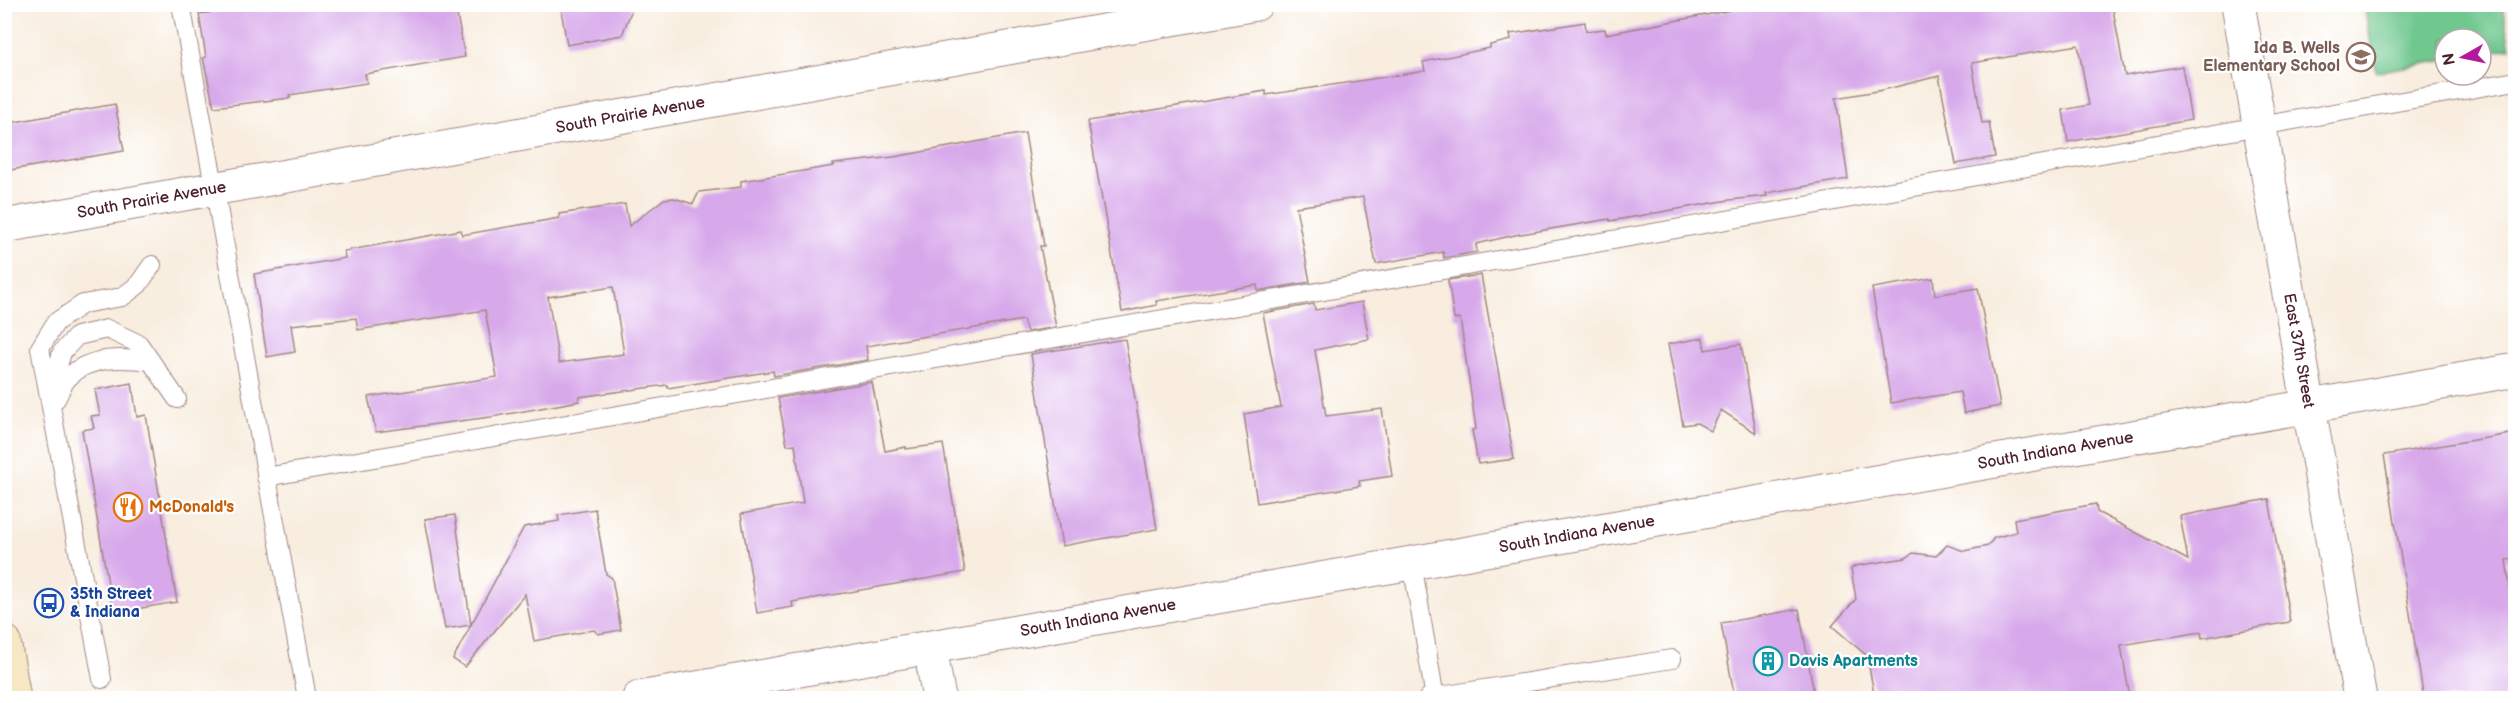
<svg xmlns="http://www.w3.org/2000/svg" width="2520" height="703" font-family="'Balsamiq Sans',sans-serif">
	<rect width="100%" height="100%" fill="#fff"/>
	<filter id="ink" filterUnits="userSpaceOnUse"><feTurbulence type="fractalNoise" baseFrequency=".0167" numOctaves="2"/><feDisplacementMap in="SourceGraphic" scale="12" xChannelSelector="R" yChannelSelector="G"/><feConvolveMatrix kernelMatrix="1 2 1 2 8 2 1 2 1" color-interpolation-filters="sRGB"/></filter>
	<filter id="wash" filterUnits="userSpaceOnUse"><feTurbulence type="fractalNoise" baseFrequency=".008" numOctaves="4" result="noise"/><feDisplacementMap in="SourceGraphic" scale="24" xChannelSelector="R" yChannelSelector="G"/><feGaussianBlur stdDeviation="1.35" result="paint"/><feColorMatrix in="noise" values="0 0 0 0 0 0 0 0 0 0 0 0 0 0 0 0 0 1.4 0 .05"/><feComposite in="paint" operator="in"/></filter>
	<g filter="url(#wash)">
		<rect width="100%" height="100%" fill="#f8edde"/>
		<path fill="#6fc88f" stroke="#5c745d" stroke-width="1.5" d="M2394,5h108l8,43 -29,5v-14h-36v21l-69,12 -11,-62z"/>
		<g id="blocks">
			<path fill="#d7a8ea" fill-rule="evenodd" d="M275,4h180l10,53 -100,17 2,9 -78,12 1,3 -76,9 -11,-49 3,-1 -7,-43z
				M560,4h74l-12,31 -55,10z
				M1763,4h349l13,72 57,-10 9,54 -123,22 -5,-32 26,-5 -11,-60 -106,18 10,60 7,-1 6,35 -39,7 -17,-88 -56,14 -47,8 12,81 -82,14 1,3 -38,4 -119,21v-2l-95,16 -39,9 1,8 -33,6 -1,-6 -67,12 -13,-67 -67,10 14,75 -52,9 -1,-6 -101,16 1,4 -35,7 -34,-191 178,-30v4l159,-24 -2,-9 67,-14v-3l21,-5 -1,-6 75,-12 1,9 19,-2 1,5z
				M115,104l9,47 -120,20v-47z
				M1025,133l19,113h-4l16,81 -29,5 -4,-12 -157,26 2,14 -94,16 -1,-5 -105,17 -1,-3 -88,12v4l-88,16 -115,15 -8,-35 129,-20 -12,-67 -127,20 -2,-12 -65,7 4,27 -28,5 -13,-83 91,-16 -1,-7 117,-21 1,5 97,-17v-4l66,-10 4,22 35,-27 10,-1 19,6 6,-12 42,-5v-6l93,-15 -1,-2 61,-7zM613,287l11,67 -65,9 -11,-66z
				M1481,275l33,184 -36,5 -6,-34 4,-1 -16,-111 -6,1 -6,-39z
				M1933,278l2,17 43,-7 22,118 -36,7 -4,-21 -69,11 -19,-115z
				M1362,302l7,37 -54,11 11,66 56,-7 10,67 -33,5 1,5 -103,17 -13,-89 37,-7 -18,-94 51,-9 1,6z
				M1703,338l2,12 36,-6 15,89 -35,-23 -10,21 -14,-8 -14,2 -15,-81z
				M1125,339l32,190 -95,17 -31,-192z
				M872,382l13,69 21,-4v2l37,-5 22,128 -173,30 1,5 -36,6 -16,-99 62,-11 -8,-59 -8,1 -9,-47z
				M132,383l5,34 9,-2 31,187 -64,11 -31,-183 12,-2 -3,-12 9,-1 -5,-25z
				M2516,433v125l-10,2 10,70v69h-92l-40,-244z
				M2269,499l21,123 -88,16 -1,-6 -80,13 9,54h-255l-8,-43 -35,-30 24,-27 -5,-30 4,-3 51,-8 7,-5 23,3 11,-11 17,6 24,-5 6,-8 22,-6 -2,-13 82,-15 1,8 91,48 -8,-44z
				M595,509l11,65 6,4 9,52 -23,4 -4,-4 -60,11 -9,-47 -60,73 -12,-8 18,-34 -26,4 -20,-110 30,-4 16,110 53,-98 35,-6 -1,-6z
				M1799,609l16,90h-80l-14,-76z"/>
		</g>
	</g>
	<g filter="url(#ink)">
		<use href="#blocks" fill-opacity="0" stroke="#a18684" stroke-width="1.5"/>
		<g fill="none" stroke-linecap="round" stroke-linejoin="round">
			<g stroke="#a18684" stroke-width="20">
				<path id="service" d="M181,4l126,694
					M56,395v-21l6,-22 15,-16 30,-7 32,15 38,55
					M56,399c4,-7 7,-16 12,-21 21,-23 56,-20 83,-17
					M266,477l2250,-396
					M1412,563l23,135
					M102,679l-62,-331 16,-26 27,-18 39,-7 16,-12 14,-20
					M1428,698l244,-39"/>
			</g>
			<g stroke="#a18684" stroke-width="35">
				<g id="minor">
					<path id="s1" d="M2238,4l122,694"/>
					<path id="s2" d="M4,226l1252,-222"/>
					<path d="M930,648l9,50"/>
				</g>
			</g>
			<g stroke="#a18684" stroke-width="35">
				<g id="tertiary">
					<path id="s3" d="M639,698l1877,-328"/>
				</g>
			</g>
			<g stroke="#a18684" stroke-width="35">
				<path id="secondary" d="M4,641l10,57"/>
			</g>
			<use href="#service" stroke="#fff" stroke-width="18"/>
			<use href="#minor" stroke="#fff" stroke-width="33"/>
			<use href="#tertiary" stroke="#fff" stroke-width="33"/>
			<use href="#secondary" stroke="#f7e8c3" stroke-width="33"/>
		</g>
	</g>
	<defs>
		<g id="school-ring" transform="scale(1.5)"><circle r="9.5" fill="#fff" stroke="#8d6e63" stroke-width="1.5"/><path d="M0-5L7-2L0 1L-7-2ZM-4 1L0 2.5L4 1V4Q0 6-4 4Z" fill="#8d6e63"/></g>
		<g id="restaurant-ring" transform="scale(1.5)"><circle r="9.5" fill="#fff" stroke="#e8710a" stroke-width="1.5"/><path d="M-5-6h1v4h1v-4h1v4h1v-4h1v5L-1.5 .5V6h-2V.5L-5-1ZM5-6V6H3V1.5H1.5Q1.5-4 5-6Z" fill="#e8710a"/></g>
		<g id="bus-ring" transform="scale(1.5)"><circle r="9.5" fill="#fff" stroke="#1a4fb4" stroke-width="1.5"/><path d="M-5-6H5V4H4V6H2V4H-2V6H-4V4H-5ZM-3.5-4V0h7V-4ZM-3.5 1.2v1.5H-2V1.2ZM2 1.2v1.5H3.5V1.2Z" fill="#1a4fb4"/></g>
		<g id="building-ring" transform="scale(1.5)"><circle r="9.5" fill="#fff" stroke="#0f9aa8" stroke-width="1.5"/><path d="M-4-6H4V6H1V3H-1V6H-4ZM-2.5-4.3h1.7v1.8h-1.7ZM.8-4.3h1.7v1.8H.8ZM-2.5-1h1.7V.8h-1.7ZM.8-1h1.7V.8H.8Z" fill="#0f9aa8"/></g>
	</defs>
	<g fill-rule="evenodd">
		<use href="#school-ring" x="2361" y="57"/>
		<use href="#restaurant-ring" x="128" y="507"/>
		<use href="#bus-ring" x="49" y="603"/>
		<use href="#building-ring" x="1768" y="661"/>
	</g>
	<g text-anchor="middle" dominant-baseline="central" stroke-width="4.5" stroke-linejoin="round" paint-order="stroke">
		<g font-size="16" font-weight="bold" fill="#785e54" stroke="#fff" text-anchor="end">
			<text x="2340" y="48">Ida B. Wells<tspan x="2340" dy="18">Elementary School</tspan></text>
		</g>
		<g font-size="16" fill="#4a1f2b" stroke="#fff">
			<text stroke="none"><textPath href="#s2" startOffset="636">South Prairie Avenue</textPath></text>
			<text stroke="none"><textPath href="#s2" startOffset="150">South Prairie Avenue</textPath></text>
			<text stroke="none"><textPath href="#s1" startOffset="352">East 37th Street</textPath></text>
			<text stroke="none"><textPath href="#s3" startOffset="1438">South Indiana Avenue</textPath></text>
			<text stroke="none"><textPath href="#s3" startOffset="952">South Indiana Avenue</textPath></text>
			<text stroke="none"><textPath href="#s3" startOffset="466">South Indiana Avenue</textPath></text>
		</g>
		<g font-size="16" font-weight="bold" fill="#c56008" stroke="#fff" text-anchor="start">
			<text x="149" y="507">McDonald's</text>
		</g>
		<g font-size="16" font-weight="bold" fill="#164399" stroke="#fff" text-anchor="start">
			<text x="70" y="594">35th Street<tspan x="70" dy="18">&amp; Indiana</tspan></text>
		</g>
		<g font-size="16" font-weight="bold" fill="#0d838f" stroke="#fff" text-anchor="start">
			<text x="1789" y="661">Davis Apartments</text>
		</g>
	</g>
	<rect width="2520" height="703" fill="none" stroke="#fff" stroke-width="24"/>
	<g transform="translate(2463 57) rotate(261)"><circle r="28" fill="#ffffff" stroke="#b7a5aa" stroke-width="1.5"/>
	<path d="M0-4.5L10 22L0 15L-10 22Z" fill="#b5179e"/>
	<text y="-9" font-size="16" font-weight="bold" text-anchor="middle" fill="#4a1f2b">N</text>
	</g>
</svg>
